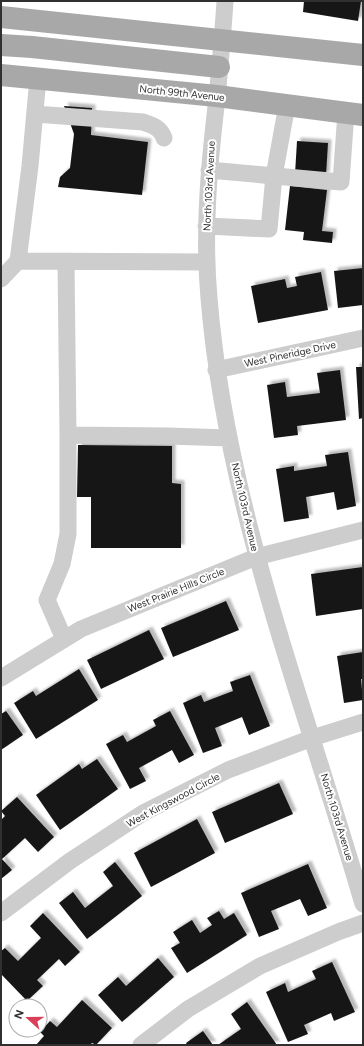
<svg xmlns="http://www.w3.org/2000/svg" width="364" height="1046" font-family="Figtree,sans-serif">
	<defs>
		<filter id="shadow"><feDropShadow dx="3.5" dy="-3.5" stdDeviation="1" flood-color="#0004"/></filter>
	</defs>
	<rect width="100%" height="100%" fill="#fff"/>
	<path fill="#171717" filter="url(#shadow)" d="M304,1h57l-3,20 -55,-9z
		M64,106l28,2 -1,27 57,7 -6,53 -84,-8 2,-10 10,-9 4,-34z
		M297,141l31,2 -2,33 -31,-2z
		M290,186l37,4 -5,41 11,1 -1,11 -29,-3 1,-8 -19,-2z
		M363,268v37l-25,3 -4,-37z
		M321,272l7,38 -70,13 -7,-37 34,-7 2,9 10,-2 -2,-9z
		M356,367h7v51l-4,1z
		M340,370l6,50 -49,6 1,9 -24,3 -7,-53 18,-3 2,15 33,-4 -3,-20z
		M78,445l94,1v37l9,1v64h-90v-51h-14z
		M348,452l8,54 -19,4 -3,-18 -28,5 3,21 -25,4 -8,-53 18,-3v5l33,-5 -2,-11z
		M363,567v42l-47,7 -5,-42z
		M226,601l13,29 -66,27 -12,-29z
		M149,630l15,29 -63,30 -14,-29z
		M363,652v27h-2l2,21 -19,3 -7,-47z
		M79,669l19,31 -62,39 -22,-36 19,-12 3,5z
		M250,675l20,51 -21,9 -7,-18 -27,11 7,18 -19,7 -20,-50 18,-8 3,7 29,-11 -3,-9z
		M6,711l17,24 -22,15v-36z
		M170,711l24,44 -15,8 -7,-13 -33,18 7,13 -16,8 -24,-45 17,-9 4,7 29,-16 -3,-6z
		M97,759l21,30 -58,41 -24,-35 43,-31 3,5z
		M279,783l14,31 -68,29 -13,-31z
		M17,797l37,40 -16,15 -13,-14 -23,21 10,11 -11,9v-59l4,-4 -4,-5z
		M197,819l18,34 -64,34 -17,-34z
		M115,862l27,34 -55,43 -28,-36 14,-11 12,16 28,-22 -10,-14z
		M308,864l19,44 -19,8 -8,-17 -29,12 8,18 -20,8 -18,-44z
		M219,911l5,8 10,-6 13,22 -60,38 -16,-25 9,-5 -7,-11 19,-12 8,13 12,-8 -5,-7z
		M43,913l37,39 -15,14 -6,-7 -22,21 6,6 -16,15 -26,-27v-23l4,-3 13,13 23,-23 -11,-12z
		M158,958l16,19 -52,45 -24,-27 20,-18 8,9z
		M332,962l23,50 -21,9 -3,-8 -27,12 4,9 -20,8 -22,-50 19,-9 3,9 28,-13 -4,-8z
		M82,1000l30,28 -16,17 -4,-2 -2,2h-54l8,-9 -4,-4 10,-11 7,6z
		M247,1002l30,43h-59l23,-16 -10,-15z
		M203,1031l10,14h-26l-1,-2z"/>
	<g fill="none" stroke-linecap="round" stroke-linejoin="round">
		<path stroke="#cdcdcd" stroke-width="17" d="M225,1c-2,32 -5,65 -8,97 -8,67 -14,133 -8,200 17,209 96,406 154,606
			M38,78l-8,88 -12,95 189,1
			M35,114l108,8c10,4 17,5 21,16
			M209,170l132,12 5,-70
			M206,226l63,3 5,-53 13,-71
			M66,262l2,173
			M1,279l17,-18
			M216,370l147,-32
			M64,639l-17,-39 15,-36 6,-30v-99l100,1 61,2
			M1,678l80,-49 175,-72 107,-27
			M1,913l69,-52 73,-48 85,-43 84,-32 51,-16
			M141,1045l47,-36 72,-43 78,-34 25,-9"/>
		<path stroke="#a8a8a8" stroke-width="22" d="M1,17l362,38
			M1,45l31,2 187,20
			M1,75l216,21 146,19"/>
	</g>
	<g text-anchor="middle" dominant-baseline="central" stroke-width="4" stroke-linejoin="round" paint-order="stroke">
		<g font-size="10" fill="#303030" stroke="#fff">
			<text transform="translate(182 93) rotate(6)">North 99th Avenue</text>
			<text transform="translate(209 186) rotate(-87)">North 103rd Avenue</text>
			<text transform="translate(290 354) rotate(-12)">West Pineridge Drive</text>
			<text transform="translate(245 507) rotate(77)">North 103rd Avenue</text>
			<text transform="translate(176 590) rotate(-22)">West Prairie Hills Circle</text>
			<text transform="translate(173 800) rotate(-28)">West Kingswood Circle</text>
			<text transform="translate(337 817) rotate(73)">North 103rd Avenue</text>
		</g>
	</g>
	<rect width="364" height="1046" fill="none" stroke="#303030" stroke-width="4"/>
	<g transform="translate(28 1018) rotate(291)"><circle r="19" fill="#ffffff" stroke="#acacac"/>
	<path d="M0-3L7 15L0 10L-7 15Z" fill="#da3f58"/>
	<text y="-6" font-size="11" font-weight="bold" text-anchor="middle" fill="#303030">N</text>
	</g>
</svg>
